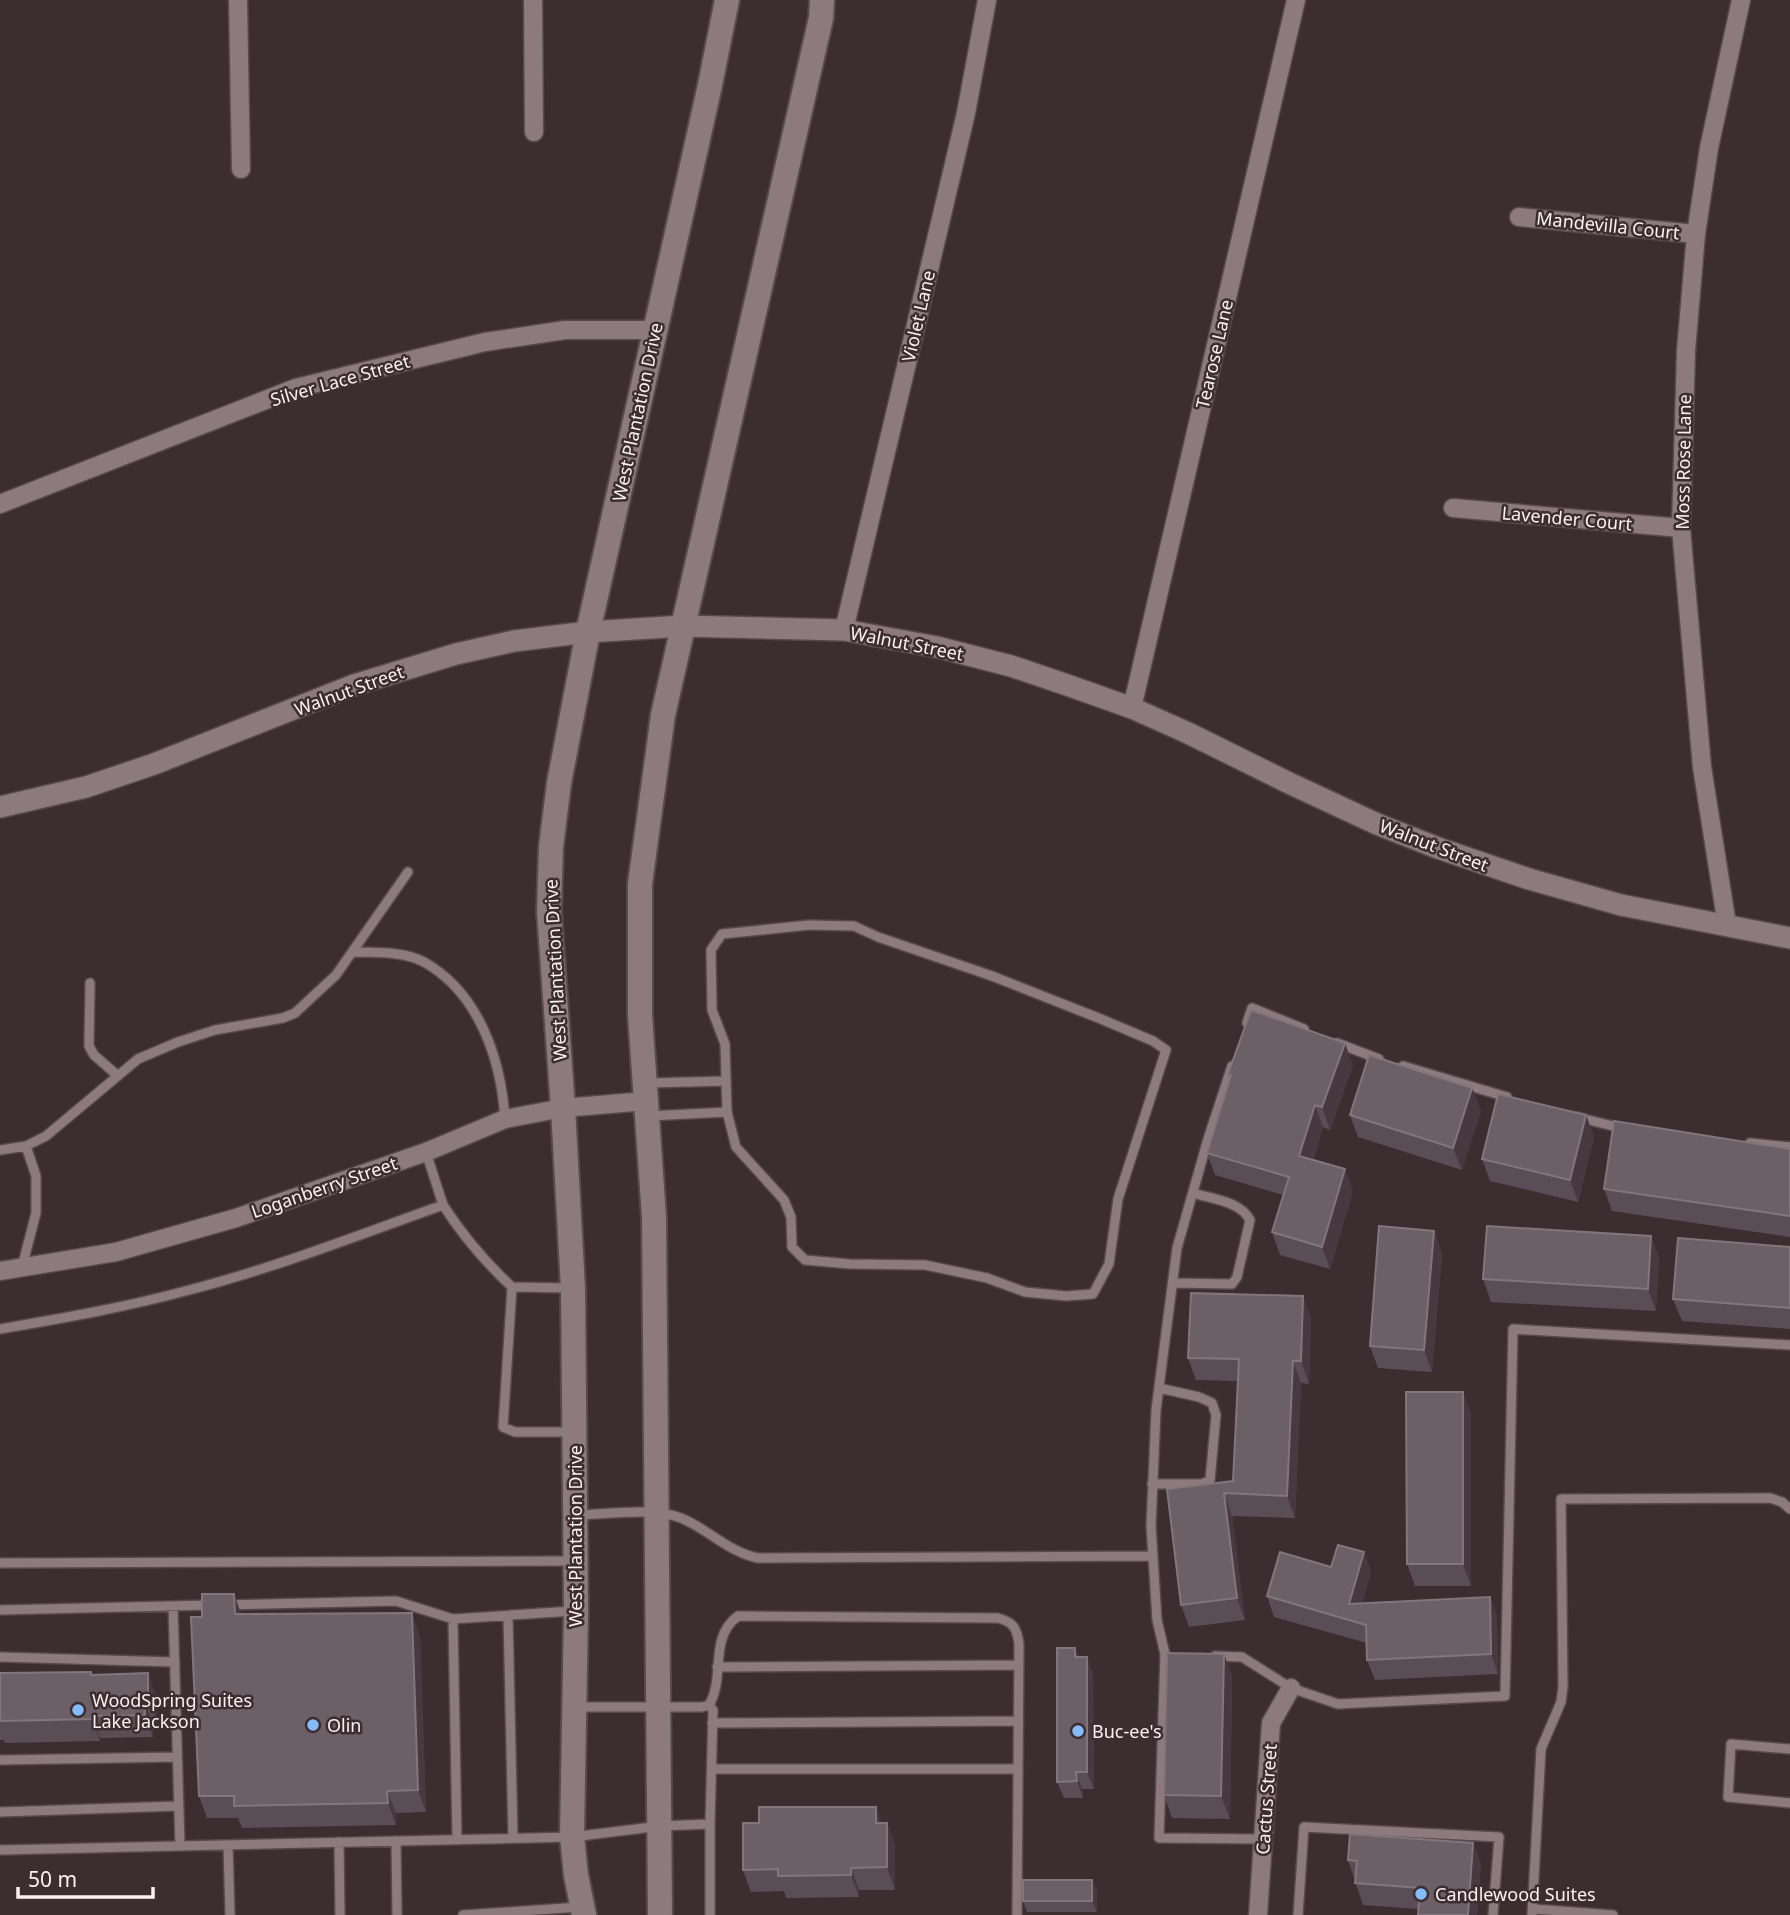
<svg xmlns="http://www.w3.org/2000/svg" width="1790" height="1915" font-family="'Noto Sans',sans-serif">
	<rect width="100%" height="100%" fill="#3c2d31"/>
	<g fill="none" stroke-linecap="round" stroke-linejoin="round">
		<g stroke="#574a4c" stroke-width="12">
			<path id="service" d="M354,952c22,1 50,-1 70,10 55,31 77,97 81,157
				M90,983l-1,63 5,9 24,21
				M1247,1023l5,-15 52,21
				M1337,1043l42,16
				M1232,1066l-24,73 -31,109 -21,162 -5,116 6,94 8,34 -6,184 104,1
				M1403,1066l104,31
				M648,1083l78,-2
				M649,1116l78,-4 9,35 48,53 7,17 1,30 13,13 45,4 75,1 62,13 38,14 41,4 27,-2 16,-30 9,-65 48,-149 -13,-9 -52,-22 -109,-43 -114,-39 -24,-11 -45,-1 -87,9 -11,16 1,60 13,34 2,68
				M1577,1117l48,12
				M1750,1143l40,4
				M0,1150l26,-4 20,-10 92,-77 40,-17 37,-12 68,-12 12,-5 41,-38 72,-103
				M443,1205c20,31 42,57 69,82
				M22,1267l14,-54v-37l-10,-30
				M1173,1283l59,1 5,-7 13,-57c-10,-19 -38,-21 -57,-27
				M571,1288l-59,-1 -9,140 12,5h57
				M0,1329c64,-11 127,-22 189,-39 86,-22 170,-55 254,-85l-17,-53
				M1152,1484h50l8,-4 6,-65 -4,-12 -13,-6 -40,-9
				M577,1515c31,-1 76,-8 104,3 27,11 47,34 77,40l395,-2
				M0,1563l574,-2
				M226,1605l170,-4 57,18 120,-8
				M173,1606l7,240
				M0,1610l212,-5
				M508,1616l5,222
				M453,1619l4,221
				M1215,1656l27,1 49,31 47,16 167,-8 8,-367 277,16
				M0,1657l175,5
				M717,1667l302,-2
				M576,1707h126l7,-2c17,-28 -1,-67 29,-89l260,2c15,4 19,10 21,26l-2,271
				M712,1723l306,-2
				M1790,1749l-59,-5 -3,53 62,6
				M0,1760l177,-3
				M712,1769h306
				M0,1812l178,-6
				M396,1841l1,74
				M339,1842l1,73
				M228,1845l2,70
				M0,1850l572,-13 88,-11 50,-2 3,-114 -4,-5
				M1534,1909l79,6
				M463,1915l117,-8
				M710,1915v-91
				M1298,1915l6,-88 195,10 -6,78
				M1532,1915l9,-166 20,-47 2,-15 -2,-188 209,-1 12,4 8,7"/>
		</g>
		<g stroke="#574a4c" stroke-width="21">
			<path id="minor" d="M238,0l3,169
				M533,0l1,132
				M1519,217l177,17
				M0,504l296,-116 189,-46 80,-12h90
				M1453,508l228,20
				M844,630l122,-517 21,-113
				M1132,708l164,-708
				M1727,925l-25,-158 -21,-239 5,-177 10,-117 13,-86 32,-148
				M0,1271l116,-19 120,-34 190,-66 79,-33 58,-11 83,-7
				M1258,1915l13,-192 20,-35"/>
		</g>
		<g stroke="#574a4c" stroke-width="24">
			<path id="tertiary" d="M0,807l86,-20 68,-23 200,-79 102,-31 58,-13 74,-9 95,-6 161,4 93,17 74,19 59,20 62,22 56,25 101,50 88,41 61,24 91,31 92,26 169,33"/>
		</g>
		<g stroke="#574a4c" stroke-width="28">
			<path id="secondary" d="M584,1915l-8,-40 -4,-38 4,-226 -3,-323 -10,-180 -14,-196 2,-65 8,-64 29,-151 122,-547 17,-85
				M660,1915l-6,-698 -14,-202v-131l23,-169 158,-697 1,-18"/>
		</g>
		<use href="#service" stroke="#8c7a7e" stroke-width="9"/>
		<use href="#minor" stroke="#8c7a7e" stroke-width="18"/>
		<use href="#tertiary" stroke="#8c7a7e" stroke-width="21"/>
		<use href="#secondary" stroke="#8c7a7e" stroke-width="24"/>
	</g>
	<path fill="#5b4d55" d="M1353,1065l-23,65 -7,-3 -10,33 40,31 -23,78 -50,-14 -8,-23 11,-37 -68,-20 -8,-22 23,-75 -2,-4z
		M1481,1110l-19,60 -104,-33 -8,-22z
		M1586,1115l8,22 -16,65 -88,-21 -8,-22z
		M1790,1149v88l-178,-26 -8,-22z
		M1434,1231l8,22 -10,119 -54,-4 -8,-22z
		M1651,1236l8,22 -3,53 -165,-9 -8,-23z
		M1790,1247v82l-108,-8 -9,-22z
		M1303,1296l8,22 -2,66 -8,-1 -6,135 -63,-2 13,104 -56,7 -8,-22 -14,-116 66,-8 5,-100 -42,-1 -8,-22z
		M1463,1392l8,22v172h-56l-8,-22z
		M1364,1552l7,20 -9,31 128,-6 7,20 1,57 -123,6 -8,-20v-17l-93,-26 -7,-21z
		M241,1614l179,22 6,176 -30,1v12l-154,3 -4,-10h-31l-8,-22 3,-179z
		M1075,1648l3,9 15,16 1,116h-12l1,9h-19l-7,-16z
		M1224,1654l8,22 -2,143 -58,-1 -8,-23z
		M91,1672l1,3 64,20 1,25 -5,1 1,16 -53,1v3l-95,2 -1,-3h-4v-67z
		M881,1823h6l8,22v45h-36v7l-73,1 -2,-7 -33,1 -8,-22z
		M1473,1843l8,22 -4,50h-59v-6l-55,-4 -15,-45z
		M1092,1880l5,11v21h-70l-4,-11z"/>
	<path fill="#47393f" d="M1345,1043l8,22 -23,65 -8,-23z
		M1472,1088l9,22 -19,60 -9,-22z
		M1315,1105l8,22 -16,51 -8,-22z
		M1586,1115l8,22 -16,65 -8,-22z
		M1345,1169l8,22 -23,78 -8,-22z
		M1434,1231l8,22 -10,119 -8,-22z
		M1651,1236l8,22 -3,53 -8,-22z
		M1303,1296l8,22 -2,66 -8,-23z
		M1293,1361l8,22 -6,135 -8,-22z
		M1463,1392l8,22v172l-8,-22z
		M1224,1493l8,23 13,104 -8,-22z
		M1364,1552l7,20 -14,50 -8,-18z
		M234,1594l8,22 -7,-2z
		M1490,1597l7,20 1,57 -7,-20z
		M412,1613l8,23 6,176 -8,-22z
		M1224,1654l8,22 -2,143 -9,-23z
		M1087,1657l6,16 1,116 -7,-17z
		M148,1673l8,22 1,25 -9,-22z
		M144,1699l8,22 1,16 -8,-22z
		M92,1716l8,22v3l-8,-22z
		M1076,1772l6,17 1,9 -6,-17z
		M387,1791l9,22v12l-8,-22z
		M876,1807l8,22 -8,-6z
		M887,1823l8,22v45l-8,-23z
		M1473,1843l8,22 -4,50h-9z
		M851,1868l8,22v7l-8,-22z
		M1092,1880l5,11v21l-5,-11z"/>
	<path fill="#6c5f66" stroke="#82767c" stroke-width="2" d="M1251,1010l94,33 -23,64 -7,-2 -16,51 46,13 -23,78 -50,-15 17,-55 -82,-24 24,-78 -3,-1z
		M1369,1055l103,33 -19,60 -103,-33z
		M1498,1094l88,21 -16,65 -88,-21z
		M1614,1121l176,28v67l-186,-27z
		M1379,1226l55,5 -10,119 -54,-4z
		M1487,1226l164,10 -3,53 -165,-10z
		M1678,1238l112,9v61l-117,-9z
		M1191,1293l112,3 -2,65h-8l-6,135 -63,-3 13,105 -56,7 -14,-116 66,-8 6,-122 -51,-1z
		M1406,1392h57v172h-56z
		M1338,1545l26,7 -15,52 141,-7 1,57 -124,6 -1,-35 -99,-29 13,-44 51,15z
		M202,1594h32l1,20 177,-1 6,177 -31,1 1,12 -154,3v-10h-35l-8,-179h11z
		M1057,1648h18v9h12v115h-11l1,9 -20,1z
		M1167,1653l57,1 -3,142 -57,-1z
		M91,1672v3l57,-2v25l-4,1 1,16 -53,1v3l-92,2v-48z
		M759,1807h117v16h11v44l-36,1v7l-73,1v-7l-35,1v-47h16z
		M1350,1834l123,9 -5,72h-50l2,-27 -65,-5 2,-22 -9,-1z
		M1023,1880h69v21h-69z"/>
	<g fill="#85bbfb" stroke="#3c2d31" stroke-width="2.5">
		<circle cx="78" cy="1710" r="7"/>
		<circle cx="313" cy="1725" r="7"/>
		<circle cx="1078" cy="1731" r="7"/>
		<circle cx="1421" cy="1894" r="7"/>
	</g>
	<g text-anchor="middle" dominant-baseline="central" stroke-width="5" stroke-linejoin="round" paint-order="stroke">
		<g font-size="18" fill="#faf0f2" stroke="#3c2d31">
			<text transform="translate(1608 225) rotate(6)">Mandevilla Court</text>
			<text transform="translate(918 316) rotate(-77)">Violet Lane</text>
			<text transform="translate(1214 354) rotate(-77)">Tearose Lane</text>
			<text transform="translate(340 380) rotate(-16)">Silver Lace Street</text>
			<text transform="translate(637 412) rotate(-78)">West Plantation Drive</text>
			<text transform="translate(1683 462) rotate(-89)">Moss Rose Lane</text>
			<text transform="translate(1567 518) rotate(5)">Lavender Court</text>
			<text transform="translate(907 643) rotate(11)">Walnut Street</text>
			<text transform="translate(349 690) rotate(-20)">Walnut Street</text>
			<text transform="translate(1434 845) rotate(21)">Walnut Street</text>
			<text transform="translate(555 970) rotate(-93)">West Plantation Drive</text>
			<text transform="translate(324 1187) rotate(-19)">Loganberry Street</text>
			<text transform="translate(575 1536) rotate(-90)">West Plantation Drive</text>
			<text transform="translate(1266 1799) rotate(-86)">Cactus Street</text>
		</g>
		<g font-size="18" fill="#faf0f2" stroke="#3c2d31" text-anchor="start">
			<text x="92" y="1700">WoodSpring Suites<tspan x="92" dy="21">Lake Jackson</tspan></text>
			<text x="327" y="1725">Olin</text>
			<text x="1092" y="1731">Buc-ee's</text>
			<text x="1435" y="1894">Candlewood Suites</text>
		</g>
	</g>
	<path d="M18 1887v10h135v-10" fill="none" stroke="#faf0f2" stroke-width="3.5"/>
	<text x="28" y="1887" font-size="21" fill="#faf0f2" stroke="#3c2d31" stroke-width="5" paint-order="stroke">50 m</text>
</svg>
